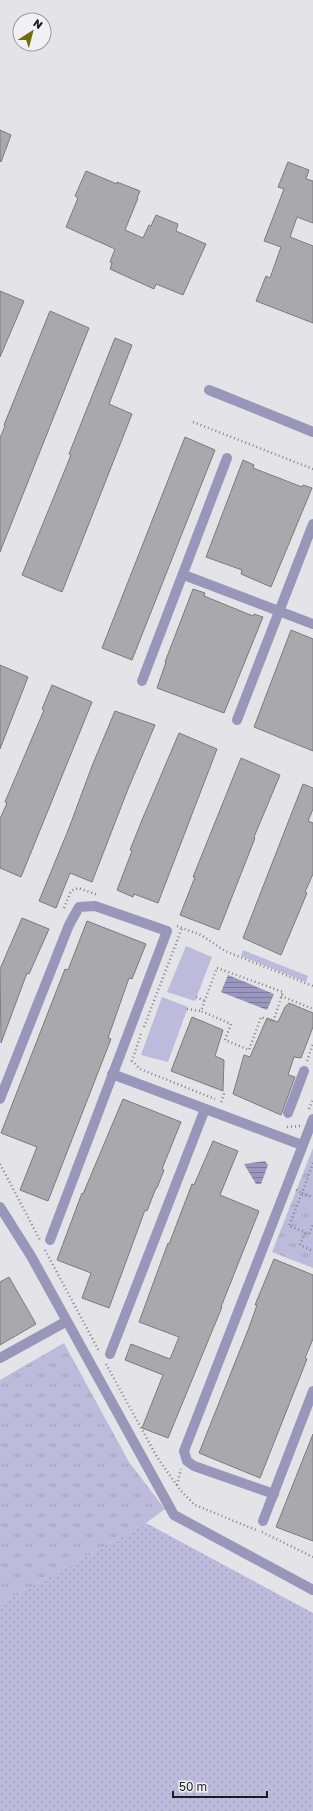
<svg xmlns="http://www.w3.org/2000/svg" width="313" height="1811" font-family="'Golos Text',sans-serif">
	<defs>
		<pattern id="grass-dots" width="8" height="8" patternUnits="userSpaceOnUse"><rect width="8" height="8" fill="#bdbadb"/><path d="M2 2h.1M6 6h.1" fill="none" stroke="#a29fbc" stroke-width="1.8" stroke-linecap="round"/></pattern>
		<pattern id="park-tufts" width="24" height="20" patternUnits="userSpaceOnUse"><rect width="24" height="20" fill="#bdbadb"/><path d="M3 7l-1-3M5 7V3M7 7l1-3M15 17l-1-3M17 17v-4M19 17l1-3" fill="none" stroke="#a29fbc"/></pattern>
		<pattern id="water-rules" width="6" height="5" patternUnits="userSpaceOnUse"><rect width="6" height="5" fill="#9a97bf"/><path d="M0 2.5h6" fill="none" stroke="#7d7b9b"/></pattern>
	</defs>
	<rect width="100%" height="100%" fill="#e3e3e8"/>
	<path fill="url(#grass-dots)" d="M146,1523l167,90v198h-313v-207z"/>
	<path fill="url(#park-tufts)" d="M313,1148v120l-41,-16z
		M64,1343l65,119 36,47 -19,14 -146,81v-224z"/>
	<path fill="#bdbadb" d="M186,946l26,11 -17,44 -28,-9z
		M243,950l65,26 -2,6 -65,-26z
		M162,997l26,10 -20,55 -27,-7z"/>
	<path fill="url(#water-rules)" d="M228,975l46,19 -7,16 -46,-18z
		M265,1161l3,4 -7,19h-5l-12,-20z"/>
	<path fill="#a9a9ad" stroke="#7b7b7f" d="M0,130l11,5 -10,27 -1,-1z
		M288,162l21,8 -3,9 7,2v42l-16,-6 -7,20 23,9v77l-57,-22 10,-25 4,2 11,-31 -17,-6 20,-52 -6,-2z
		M86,171l31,13v-2l23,9 -3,7h1l-13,32 18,8 6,-13 2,1 5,-11 22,9 -2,7 30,13 -23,51 -27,-11 -2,5 -44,-20 2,-6 -2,-1 5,-13 -49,-22 12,-29 -3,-2z
		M0,291l24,10 -24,56z
		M50,311l39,17 -89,224v-114l5,-12 -1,-1z
		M115,338l17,7 -23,59 23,10 -70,178 -40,-17 49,-120 -2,-1z
		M185,437l30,13 -83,210 -30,-12z
		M243,460l11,5 -1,3 49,19 1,-2 9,3 -41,99 -30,-13 1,-4 -36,-13z
		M193,589l12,4 -1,3 49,20 1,-2 9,3 -39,96 -67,-25 9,-26h-1z
		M291,630l22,9v112l-59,-24z
		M0,665l28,12 -28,72z
		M52,685l40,17 -71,175 -21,-9v-49l7,-16 -2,-1 39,-92 -2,-1z
		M115,711l40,14 -27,64 -36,93 -22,-9 -14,35 -17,-7 30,-73 23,-62z
		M179,733l38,16 -59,154 -24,-9 -1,3 -16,-7 15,-39 -2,-1 12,-30z
		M241,758l39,17 -26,62 1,1 -36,92 -39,-15 15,-38h-2z
		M303,784l10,4v21l-5,12 5,2v51l-8,18 2,1 -26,62 -38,-17z
		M22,918l27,11 -20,45 -2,-1 -26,70 -1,-74z
		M87,921l59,23 -14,35 -3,-1 -21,60 3,1 -63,162 -28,-11 17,-43 -36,-14 64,-164 3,1z
		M289,1003l24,10v14l-12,31 -7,-1 -6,18 7,2 -14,38 -48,-21 11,-39 6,2 17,-39 11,4 7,-15z
		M192,1017l31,13 -8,26 9,4 -1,31 -52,-20z
		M123,1099l58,23 -19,47 2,1 -7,18h-1l-9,23 -2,-1 -36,98 -27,-10 9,-25 -34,-13 25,-67 1,1z
		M213,1141l25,10 -18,44 39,16 -38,96h1l-54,131 -26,-10 21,-53 -38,-15 6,-16 39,15 9,-22 -40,-15 29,-79 1,1 23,-60 2,1z
		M274,1259l39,16v64l-8,19 2,1 -47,119 -61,-25 49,-123 9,-25h-2z
		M9,1277l27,47 -36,21v-63z
		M313,1434v107l-37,-14z"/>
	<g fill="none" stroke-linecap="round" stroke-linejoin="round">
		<path stroke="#848487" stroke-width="2.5" stroke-dasharray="1 3" stroke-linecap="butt" d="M193,422l120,47
			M64,908l7,-17 7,-3 20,7
			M177,926l24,9 24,16 88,35
			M217,968l66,24 -10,30 -12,-5 -12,33 -24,-10 6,-16 -30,-13z
			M281,996l32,13
			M196,997l9,4
			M187,1009l14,2
			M144,1027l38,-99
			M141,1034l-9,27 8,8 75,30
			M307,1061l6,-17
			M221,1102l4,-11
			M309,1109l4,-10
			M287,1127l13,-1
			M313,1163l-11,30 11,4
			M0,1164l40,76
			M296,1190l6,3 -13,33 20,8 4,-10
			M305,1233l-5,12 13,6
			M45,1250l54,101
			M106,1364l51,93 24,34 14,14 61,25
			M177,1485l4,-16
			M262,1532l51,25"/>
		<path stroke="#9996ba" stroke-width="10" d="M209,390l104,42
			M184,575l129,49
			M142,681l85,-223
			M237,720l76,-196
			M112,1074l190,71
			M0,1099l69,-174 10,-18 16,-1 72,25 -117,309
			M288,1113l16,-42
			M0,1207l31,49 143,259 139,75
			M110,1354l95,-245
			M0,1358l67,-37
			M274,1494l-80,-28 -7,-5 -3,-10 129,-332
			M263,1521l50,-130"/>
	</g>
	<g transform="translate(32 32) rotate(36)"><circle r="19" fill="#f0f0f5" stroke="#9c9c9f"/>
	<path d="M0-3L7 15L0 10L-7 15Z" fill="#6f6d0e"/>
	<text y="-6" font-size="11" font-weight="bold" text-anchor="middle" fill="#1e1e1f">N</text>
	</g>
	<path d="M173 1791v6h94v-6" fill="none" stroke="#1e1e1f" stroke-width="2"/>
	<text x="179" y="1791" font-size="12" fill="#1e1e1f" stroke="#f0f0f5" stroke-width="3" paint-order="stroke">50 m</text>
</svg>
